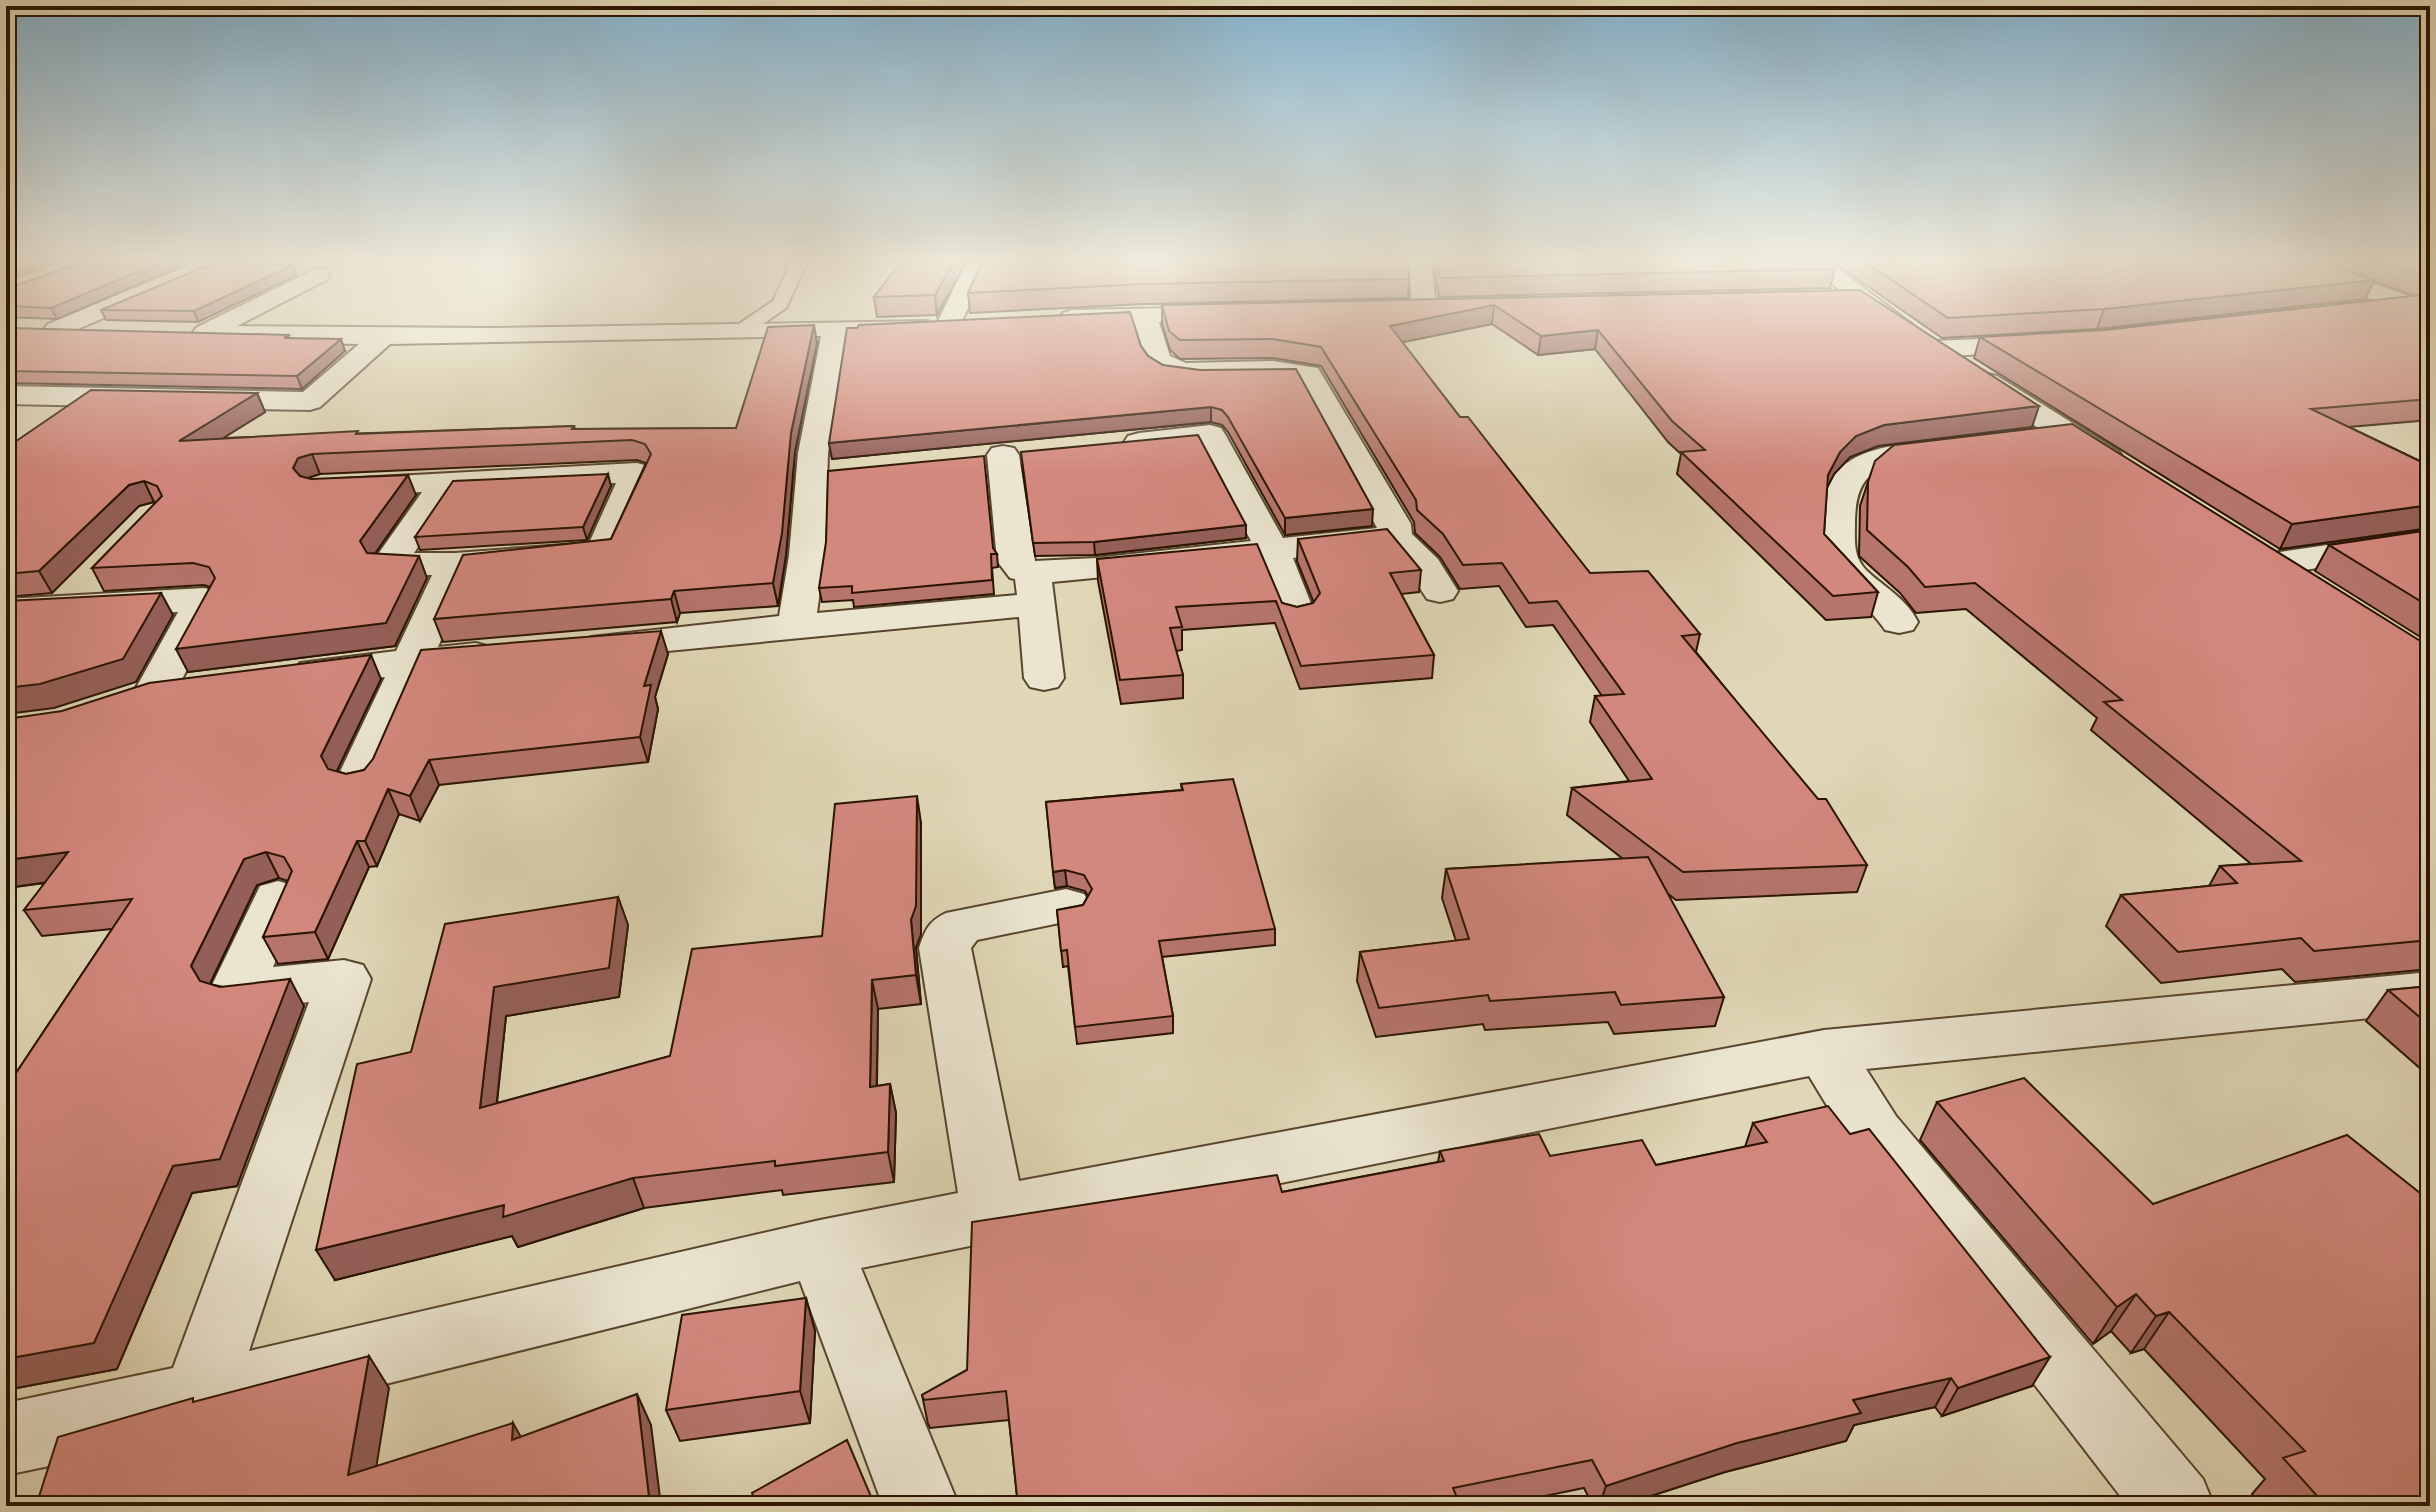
<svg xmlns="http://www.w3.org/2000/svg" width="2436" height="1512" font-family="'Libre Caslon Text',serif">
	<rect width="100%" height="100%" fill="#e0d7b6"/>
	<filter id="stains"><feTurbulence type="fractalNoise" baseFrequency=".0025" numOctaves="4"/><feColorMatrix values="0 0 0 0 .2 0 0 0 0 .09 0 0 0 0 .02 0 0 0 .5 -.17"/></filter>
	<radialGradient id="worn" r=".72"><stop offset=".6" stop-color="#630" stop-opacity="0"/><stop offset="1" stop-color="#630" stop-opacity=".3"/></radialGradient>
	<g fill="none" stroke-linecap="round" stroke-linejoin="round">
		<g stroke="#58452e" stroke-width="4">
			<path id="lane" d="M791,262h16l-21,46 -38,26h-12l-3,-4 3,-4 37,-25z"/>
		</g>
		<g stroke="#58452e" stroke-width="4">
			<path id="street" d="M197,262h30l-3,5 -158,67h-18l-4,-5 4,-5z
				M967,262h22l-31,68h-18l-4,-5z
				M1409,262h22l5,45 -3,5h-18l-3,-5z
				M1804,262h25l84,63 -4,5h-18z
				M2281,262h33l106,38 3,5 -3,5c-17,4 -40,8 -57,4l-3,-5 3,-5 14,-3 -93,-34z
				M318,268l8,2 4,5 -4,5 -89,46 253,2 438,-7 4,5 -4,5 -9,3 -72,2 -19,117 -3,102 -8,58 200,-18 -2,-16 -5,-1 -13,-17 -10,-106 5,-7 11,-2 11,2 5,7 16,106 60,-3 156,-17 -51,-97 -61,7 -11,-3 -4,-6 4,-6 11,-3 71,-8 11,3 4,6 58,104 94,-10 -80,-148c-38,-8 -116,15 -146,-12 -12,-11 -15,-30 -18,-45l-61,3 -9,-3 -4,-5 4,-5 9,-3 160,-3 3,5 -3,5 -9,2 -64,3 11,34 16,7 87,-2 45,7 93,156 1,10 26,25 20,32 -5,8 -13,3 -13,-3 -17,-26 -23,-26 -94,11 23,58 -6,8 -13,3 -13,-3 -25,-62 -207,20 12,96 -6,9 -14,3 -14,-3 -6,-9 -5,-61 -414,40 -14,-4 -6,-8 6,-8 188,-21 10,-61 9,-102 23,-117 -431,8 -70,63 -10,3 -304,-6v-18l297,6 56,-48 -127,-2 -9,-3 -3,-4 -14,5 -9,-3 -4,-5 4,-5z
				M2037,336l9,2 4,6 -4,6 -110,7 -9,-2 -4,-6 4,-6 9,-2z
				M1987,374l10,2 122,76 5,7 -5,7 -11,2 -11,-2 -120,-78 -4,-6 4,-6z
				M1940,441l11,2 4,7 -4,7c-51,12 -96,-5 -96,67 0,17 -2,32 11,46 19,18 40,28 52,52l-5,8 -14,3 -14,-3c-18,-27 -46,-44 -65,-72 1,-21 0,-42 5,-62 13,-51 73,-51 115,-55z
				M637,463l11,3 5,7 -39,86 -145,15 -31,73 38,-4 14,4 6,8 -6,8 -63,9 -53,120 -16,4 -16,-4 -7,-10 50,-105 -71,7 -14,-3 -6,-9 6,-9 96,-12 36,-76h-43l-13,-3 -5,-8 51,-72 -71,4 -11,-3 -5,-7 5,-7zM616,483l-27,60 -134,10h-41l42,-62z
				M2430,530v20l-157,25 -13,-3 -5,-8 5,-8 13,-3z
				M204,588l13,3 6,8 -48,94 -6,9 -15,3 -15,-3 -6,-9 45,-81 -172,9v-22z
				M278,881l18,5 7,12 -30,69 71,-7 19,5 8,14 -122,372 571,-131 138,-27 -39,-245c6,-18 10,-27 27,-35l120,-24 18,5 7,12 -7,12 -107,22 -6,8 48,233 805,-151 606,-58v40l-564,57 30,47 307,363 11,27h-86l-274,-356 -45,-74 -948,192 98,238h-76l-83,-225 -708,176 -86,18v-72l167,-35 136,-366 -73,9 -19,-6 -8,-14 51,-105z"/>
		</g>
		<use href="#lane" fill="#ebe5d0" fill-rule="evenodd"/>
		<use href="#street" fill="#ebe5d0" fill-rule="evenodd"/>
	</g>
	<path fill="#b5756c" stroke="#2a1401" stroke-width="2" d="M83,262h107l-133,57 -51,-2v-28z
		M966,262l-29,53 -60,2 -3,-20z
		M982,262l427,17 -1,19 -264,6 -174,9 -2,-20z
		M1433,262h393l9,7 -5,19 -391,9z
		M1833,262h597v158l-81,7 81,39v62l-150,21 -306,-191 6,-21 125,-7 310,-34 -41,-15 -9,18 -268,30 -155,9z
		M297,275l-99,47 -92,-2 -5,-10z
		M1860,290l172,137 -154,19 -28,11 -16,17 -7,13 -3,47 54,58 -7,25 -45,3 -149,-146 4,-20 -13,-12 -73,-93 -57,6 -46,-31 -90,18 58,75 130,156 110,61 -4,18 171,213 -10,27 -181,8 -9,-7 57,104 -9,29 -101,8 -6,-12 -123,8 -2,-6 -107,13 -19,-56 3,-29 96,-11 -14,-43 4,-29 177,-10 -56,-44 5,-27 57,-7 -39,-59 5,-26h7l-49,-71 -27,2 -27,-41 -39,3 -20,-32 -25,-24 -1,-11 -93,-156 -48,-8 -93,1 -10,-9 -8,-26v-19z
		M6,328l285,10 54,13 -43,38 -296,-6z
		M817,343l-22,109 -9,103 -8,51 -98,7 -3,9 -234,20 -9,-23 177,-80 35,-76 -9,-3 -317,14 -13,4 109,17 -41,59 52,24 -32,68 -207,26 22,-85 -6,-2 -100,6 -12,-23 64,-65 -2,-1 -15,4 -87,87 -46,4v-149l251,-55 8,19 -42,26 351,-12 1,3 161,-1z
		M1141,346l7,10 15,9 209,161 -87,9 -57,-103 -6,-7 -11,-3 -379,37 -3,-16z
		M1022,465l224,73 -151,17 -60,1z
		M1868,482l562,165v322l-135,13 -13,-13 -121,14 -55,-57 15,-31 88,-9 11,-20 31,-2 -160,-134 6,-12 -131,-109 -50,4 -16,-20 -41,-37 1,-50z
		M611,486l-24,54 -167,10 -5,-13z
		M2430,530v113l-115,-72 14,-26z
		M1298,539l123,31 -2,22 -18,2 33,61 -2,23 -132,11 -25,-66 -93,7v20l-6,1 7,24v23l-62,6 -23,-123 -1,-22 185,44 15,4 17,-4 -17,-42z
		M993,548l4,6 1,13 -6,1 2,26 -140,13 -1,-7 -31,2 -3,-14z
		M668,654l-13,43 3,12 -10,53 -209,23 -19,36 -21,-7 -22,52 -8,1 -41,92 -50,5 -15,-27 25,-56 -9,-3 -22,7 -47,99 94,22 -67,180 -45,7 -75,176 -111,21v-302l106,-159 -70,7 -18,-26 21,-27 -39,5v-169l375,-40 -44,92 9,3 18,-4z
		M1181,784l94,145v16l-113,12 11,59v17l-96,11 -9,-78 -5,1 -6,-57 26,-5 5,-9 -3,-5 -18,-5 -12,2 -9,-86 136,-12z
		M921,823v111l-5,14 5,56 -43,5 -1,77 13,-2 6,29 -2,69 -111,13 -1,-5 -138,18 -126,39 -6,-11 -177,44 76,-228 207,-155 10,28 -9,72 -113,19 -9,87 173,-47 152,-120z
		M2430,986v91l-64,-56 22,-31z
		M1937,1102l493,404h-168l-10,-12 13,-15 -121,-130 -13,4 -20,-22 -18,13 -173,-204z
		M1753,1123l279,263 -90,30 -7,-9 -81,18 -8,16 -121,31 -105,34h-27l-9,-18 -88,18h-478l-9,-86 -79,8 -2,-4 -6,-29 360,-203 156,-30 2,-11 110,5 106,9 89,-18z
		M806,1298l9,33 -5,92 -130,18 -14,-31z"/>
	<path fill="#945f58" stroke="#2a1401" stroke-width="2" d="M24,262h34l-52,19v-13z
		M161,262h29l-133,57 -6,-11z
		M953,262h13l-29,53 -2,-20z
		M293,265l4,10 -99,47 -4,-11z
		M2374,280l-9,19 -268,30 7,-20z
		M1494,305l-2,19 -103,21 1,-19z
		M814,325l3,18 -22,109 -9,103 -8,51 -5,-23 18,-150z
		M1598,330l-3,19 -57,6 3,-19z
		M341,339l4,12 -43,38 -5,-13z
		M257,393l8,19 -77,48 -9,-19z
		M2039,406l-7,21 -154,19 -28,11 -16,17 -12,24 6,-23 12,-23 16,-16 28,-11z
		M1211,407v15l-379,37 -3,-16z
		M312,454l8,20 -13,4 -5,11 -9,-21 5,-10z
		M608,474l3,12 -24,54 -4,-13z
		M408,475l8,20 -47,67 -9,-21z
		M144,481l10,21 -15,4 -87,87 -13,-22 90,-86z
		M2430,505v23l-150,21 12,-25z
		M1373,509l-1,17 -87,9v-17z
		M1246,525v13l-151,17 -1,-13z
		M419,556l8,22 -32,68 -207,26 -12,-23z
		M674,591l6,22 -3,9 -6,-23z
		M161,593l12,22 -37,67 -82,26 -48,6v-26z
		M661,631l7,23 -13,43 3,12 -10,53 -8,-25 4,-51z
		M371,655l10,24 -49,102 -11,-25z
		M429,760l10,25 -19,36 -10,-25z
		M388,789l11,25 -22,52 -12,-25z
		M917,796l4,27v111l-5,14 5,56 -5,-29 -5,-55z
		M357,841l12,26 -41,92 -13,-27z
		M68,852l16,25 -78,11v-28z
		M266,852l13,26 -22,7 -51,107 -15,-26 53,-107z
		M1065,870l2,16 -12,2 -2,-16z
		M618,897l10,28 -9,72 -113,19 -13,121 -13,-29 14,-121z
		M290,979l14,27 -67,180 -45,7 -75,176 -111,21v-31l167,-193z
		M872,980l6,29 -2,107 -6,-29z
		M890,1084l6,29 -2,69 -6,-30z
		M633,1178l11,30 -126,39 -6,-11 -177,44 -19,-30 188,-45z
		M2136,1294l-25,37 -18,13 24,-37z
		M806,1298l9,33 -5,92 -10,-32z
		M2169,1312l-25,37 -13,4 25,-37z
		M369,1356l20,32 -19,118 -22,-31z
		M2050,1357l-18,29 -90,30 16,-28z
		M1951,1378l-16,29 -81,18 -8,16 -121,31 -105,34h-21l7,-20 247,-86z
		M637,1394l14,31 10,81h-11z
		M513,1423l18,32 -19,-15z
		M1458,1500l-1,6h-24z"/>
	<path fill="#d3887d" stroke="#2a1401" stroke-width="2" d="M6,262h18l-18,6z
		M83,262h78l-110,46 -45,-2v-17z
		M216,262l77,3 -99,46 -93,-1z
		M901,262h52l-18,33 -61,2z
		M982,262h426l1,17 -266,5 -175,9z
		M1438,262h388l9,7 -395,9z
		M1865,262h456l53,18 -270,29 -156,9z
		M2382,262h48v16z
		M1860,290l179,116 -155,19 -28,11 -16,16 -12,23 -4,59 54,58 -45,4 -152,-144 24,-2 -33,-29 -74,-91 -57,6 -47,-31 -104,21 70,91h8l122,156 58,-2 52,63 -18,2 136,163h8l41,66 -184,7 -111,-84 80,-9 -57,-83 29,-2 -67,-93 -28,2 -27,-40 -39,2 -20,-31 -26,-24 -1,-10 -95,-153 -48,-8 -93,1 -11,-9 -7,-26z
		M2430,293v106l-119,10 119,57v39l-138,19 -312,-187 125,-7 316,-35z
		M1130,312l11,34 7,10 15,9 37,5 96,-1 77,140 -88,9 -57,-101 -6,-7 -11,-3 -382,36 18,-115h10l2,-3z
		M814,325l-23,108 -9,100 -9,50 -99,8 -3,8 -237,20 29,-64 148,-16 40,-85 -6,-10 -13,-4 -320,14 -14,4 -5,10 7,8 11,3 97,-4 -48,66 7,12 52,3 -33,67 -210,26 39,-71 -6,-11 -16,-4 -101,5 70,-72 -5,-10 -13,-5 -15,4 -90,86 -33,3v-126l85,-58 166,3 -78,48 179,-10 -2,3 218,-8 -2,3 164,-1 32,-101z
		M6,328l284,7 -6,3 57,1 -44,37 -291,-5z
		M2072,424l358,223v293l-116,11 -13,-13 -123,14 -57,-57 116,-12 -17,-17 81,-5 -197,-159 18,-2 -147,-117 -50,4 -17,-20 -41,-37 1,-48 7,-21 19,-16z
		M1198,435l48,90 -152,17 -61,1 -12,-91z
		M984,456l9,92 4,6h-6l1,26 -140,13v-7l-33,2 7,-46 2,-71z
		M608,474l-25,53 -168,10 38,-56z
		M1387,529l34,41 -31,3 44,82 -133,11 -25,-65 -100,6 6,20 -12,1 13,47 -63,5 -23,-121 160,-15 25,59 15,4 16,-4 7,-10 -22,-54z
		M2430,530v77l-101,-62z
		M161,593l-38,66 -83,25 -34,4v-87z
		M661,631l-17,55 7,-1 -11,52 -211,23 -19,36 -22,-7 -23,52h-8l-42,91 -52,5 29,-66 -8,-14 -18,-5 -22,7 -53,107 9,15 20,6 70,-8 -70,180 -47,7 -79,177 -88,16v-271l126,-189 -108,11 44,-58 -62,8v-141l56,-8 87,-28 222,-28 -50,101 7,13 18,5 18,-4 9,-11 48,-109z
		M1233,779l42,150 -116,12 14,75 -98,11 -8,-77 -6,1 -4,-41 26,-5 9,-16 -8,-14 -19,-5 -12,2 -7,-70 137,-12 -2,-6z
		M917,796l-1,110 -5,14 5,55 -44,5 -2,107 20,-3 -2,68 -113,14v-5l-142,17 -130,39 1,-12 -188,45 41,-186 54,-12 34,-128 173,-27 -9,71 -115,19 -14,121 190,-52 22,-107 130,-13 13,-132z
		M1648,857l76,140 -103,8 -6,-13 -125,9 -2,-6 -109,13 -19,-56 109,-13 -23,-70z
		M2430,986v40l-42,-36z
		M2024,1078l129,126 194,-69 83,66v305h-104l-43,-48 22,-7 -136,-139 -13,4 -20,-22 -19,13 -180,-205z
		M1828,1106l22,28 19,-5 181,228 -92,31 -7,-10 -98,22 8,13 -124,30 -131,43 -14,-26 -139,28 5,12 -25,6h-415l-12,-115 -82,9 -2,-5 45,-25 5,-148 305,-47 5,17 162,-31 -4,-10 99,-17 11,22 92,-16 14,25 111,-23 -14,-19z
		M806,1298l-6,93 -134,19 16,-95z
		M369,1356l-21,119 165,-52 -1,17 125,-46 13,112h-614l22,-69 135,-39v4z
		M847,1440l28,66h-118l-5,-13z"/>
	<linearGradient id="sky" x2="0" y2="1"><stop stop-color="#86b6d2"/><stop offset="0.55" stop-color="#f1edde"/><stop offset="1" stop-color="#f1edde" stop-opacity="0"/></linearGradient>
	<rect width="2436" height="473" fill="url(#sky)"/>
	<rect width="2436" height="1512" fill="none" stroke="#e0d7b6" stroke-width="32"/>
	<rect x="8" y="8" width="2420" height="1496" fill="none" stroke="#2a1401" stroke-width="4"/>
	<rect x="16" y="16" width="2404" height="1480" fill="none" stroke="#2a1401" stroke-width="2"/>
	<rect width="100%" height="100%" filter="url(#stains)"/>
	<rect width="100%" height="100%" fill="url(#worn)"/>
</svg>
